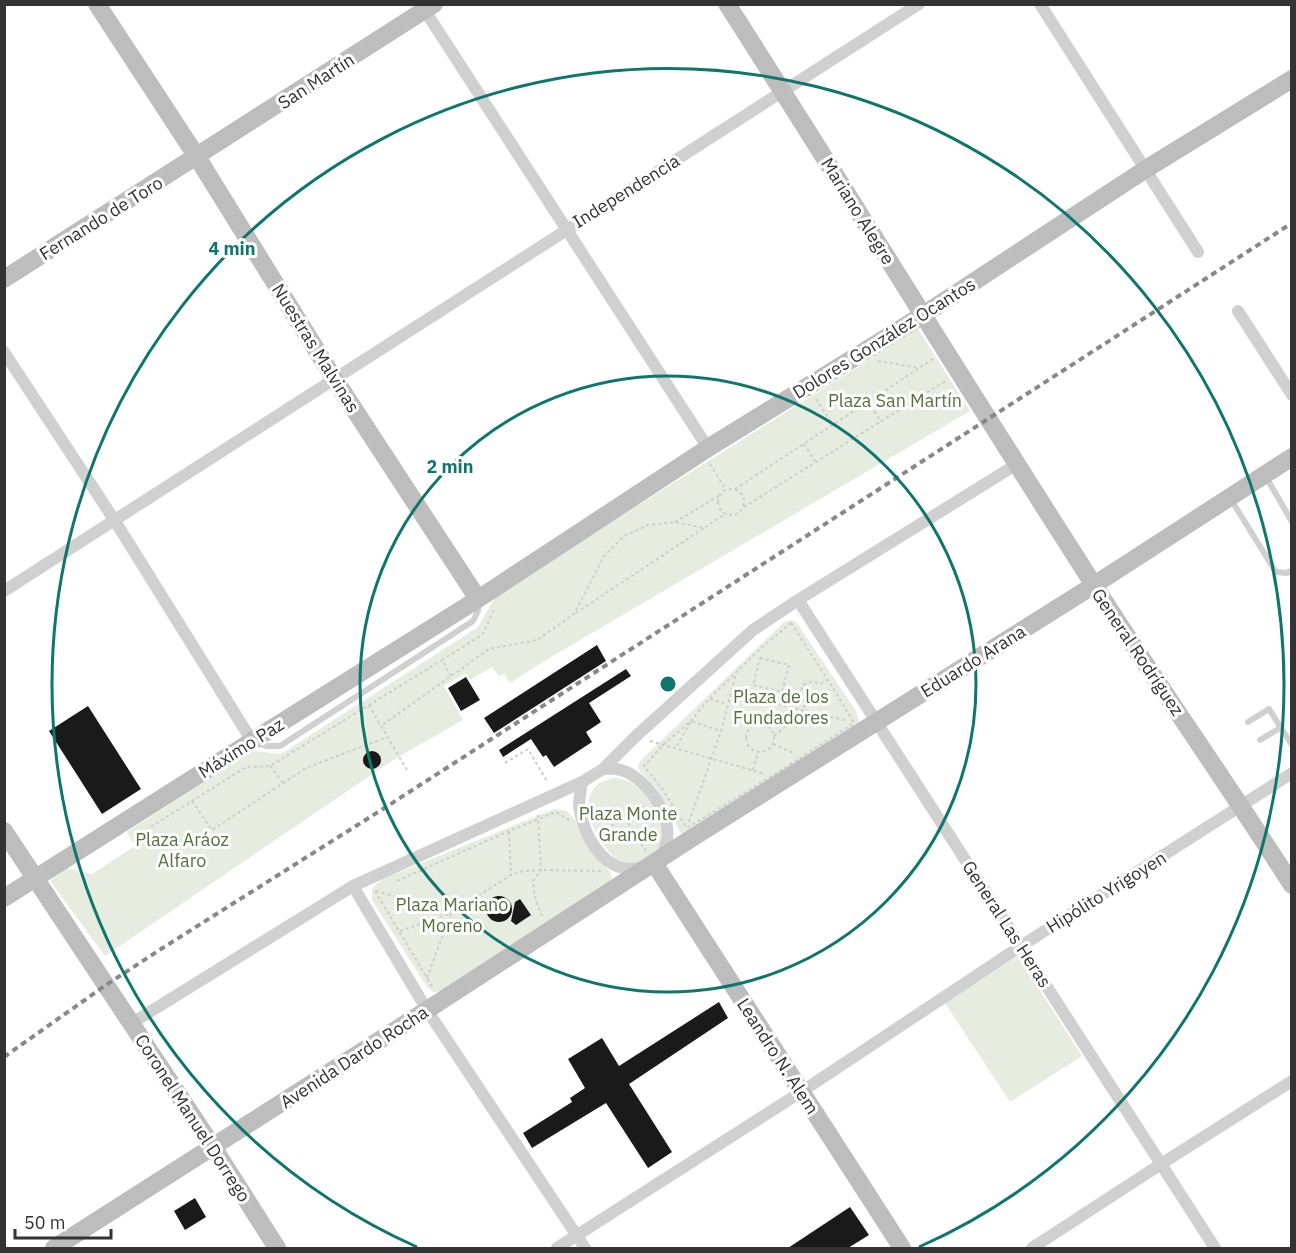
<svg xmlns="http://www.w3.org/2000/svg" width="1296" height="1253" font-family="'IBM Plex Sans',sans-serif">
	<rect width="100%" height="100%" fill="#fff"/>
	<path fill="#e6ecdf" d="M918,329l52,82 -424,249 -36,23 -6,-9 -5,2 -7,-9 -22,13 -4,-7 -22,13 19,34 -70,40 -288,196 -55,-75 17,-13 25,6 43,-28 -8,-14 126,-81 28,3 197,-127 19,-33z
		M791,620l6,3 59,88 3,11 -5,8 -168,103h-6l-9,-21 -14,-23 -18,-19 -1,-4 2,-5 144,-139z
		M613,778c28,1 47,29 48,55 0,4 1,11 -1,15 -3,5 -13,11 -18,15 -6,0 -13,2 -19,-1 -9,-3 -15,-11 -20,-19 -12,-16 -24,-45 -4,-60 4,-2 10,-3 14,-5z
		M554,809l13,2 8,9 9,20 15,20 12,13 1,5 -1,6 -167,107 -11,1 -6,-5 -55,-87v-12l11,-9z
		M1018,956l64,100 -72,46 -65,-99z"/>
	<path fill="#1a1a1a" d="M597,645l9,16 -112,72 -10,-15z
		M626,669l5,7 -42,27 12,19 -15,10 6,10 -38,25 -8,-12 -3,2 -12,-18 -28,18 -4,-7z
		M466,677l14,23 -19,11 -13,-23z
		M88,706l53,83 -39,25 -53,-83z
		M363 760a9 9 0 1 1 18 0a9 9 0 1 1-18 0Z
		M486 909a13 13 0 1 1 26 0a13 13 0 1 1-26 0Z
		M520,899l11,16 -15,10 -5,-4 4,-19z
		M719,1002l9,16 -99,66 43,68 -24,16 -42,-65 -74,45 -9,-15 49,-31 -2,-4 15,-10 -17,-29 34,-21 17,28z
		M195,1198l11,19 -21,13 -11,-19z
		M850,1207l19,28 -21,13h-60z"/>
	<g fill="none" stroke-linecap="round" stroke-linejoin="round">
		<path stroke="#cdcdcd" stroke-width="2" stroke-dasharray="3 3" stroke-linecap="butt" d="M878,361l41,7
			M816,399l17,26
			M868,401l13,21
			M804,444l11,17
			M710,464l16,26
			M718 502a13 13 0 1 1 26 0a13 13 0 1 1-26 0Z
			M735,489l198,-130
			M744,507l203,-127
			M675,522l44,-26
			M576,613l128,-85
			M791,623l37,57 26,43 -82,53 -85,52 -26,-41 -17,-21 20,-22 27,-23 18,-22 51,-50z
			M760,658l29,7 -7,27 -29,-7z
			M451,676l-9,-16 40,-25 13,-27
			M731,693l117,28
			M710,699l17,5
			M764,700l3,-12
			M369,705l12,21
			M746 738a14 14 0 1 1 28 0a14 14 0 1 1-28 0Z
			M774,736l30,-26 1,-7c-10,-13 0,-26 15,-19l8,-4
			M650,741l115,33
			M773,744l22,10
			M677,746l14,-25 30,10
			M505,763l23,-14 20,34
			M270,766l13,17
			M407,770l-26,-44 108,-77 48,-9 37,-26 30,-58 20,-20 24,-11 27,-3 29,6 21,-14
			M753,770l5,-18
			M192,801l20,29 94,-62 81,-31
			M538,815l3,55 -8,11 1,10 2,10 6,15
			M625,818l21,33
			M689,822l32,-91 15,-57
			M146,830l100,-63 24,-1 172,-106
			M509,832l2,43
			M601,832l44,-26
			M397,881l112,-50 47,-19 13,8
			M375,891l58,97
			M376,891l75,22
			M400,931l51,-18
			M427,978l24,-65 60,-38 12,-4 18,-1 60,1"/>
		<path stroke="#d0d0d0" stroke-width="6" d="M1265,475l27,47
			M1230,498l46,74 11,1 5,-3
			M1248,722l21,-13 23,36
			M1260,740l20,-12
			M255,742l11,4h14l193,-125 5,-10v-8"/>
		<path stroke="#d0d0d0" stroke-width="12" d="M1040,4l158,248
			M422,6l286,442
			M1238,311l54,84
			M4,352l111,169 137,220
			M4,591c306,-195 609,-392 915,-587
			M798,600l417,648
			M603,769c6,0 12,-1 18,1 30,9 61,58 39,87
			M582,782c-1,8 -3,16 -3,24 4,30 28,73 64,61
			M353,886l74,124 158,238
			M132,1023l221,-137 229,-104 21,-13 32,-32 118,-107 45,-30 219,-136
			M557,1248l244,-156 220,-146 271,-173
			M1032,1248l129,-84 131,-83"/>
		<path stroke="#bdbdbd" stroke-width="18" d="M97,4l100,153 138,223 143,219
			M727,4c123,192 242,387 365,578 65,102 135,201 200,303
			M4,279l430,-275
			M4,831l209,316 64,101
			M654,863l248,385
			M4,898l248,-157 226,-142 230,-151 215,-133 223,-146 146,-90
			M54,1248l373,-238 265,-172 402,-253 198,-128"/>
		<path stroke="#888" stroke-width="4" stroke-dasharray="6 4.5" stroke-linecap="butt" d="M4,1057l102,-72 55,-36 225,-142 906,-584"/>
	</g>
	<g fill="none" stroke="#0f766e" stroke-width="3">
		<circle cx="668" cy="684" r="308"/>
		<path d="M417 1247A616 616 0 1 1 919 1247"/>
	</g>
	<g text-anchor="middle" dominant-baseline="central" stroke-width="6" stroke-linejoin="round" paint-order="stroke">
		<g font-size="18" fill="#333" stroke="#fff">
			<text transform="translate(316 81) rotate(-33)">San Martín</text>
			<text transform="translate(626 191) rotate(-32)">Independencia</text>
			<text transform="translate(858 211) rotate(58)">Mariano Alegre</text>
			<text transform="translate(101 218) rotate(-32)">Fernando de Toro</text>
			<text transform="translate(884 338) rotate(-32)">Dolores González Ocantos</text>
			<text transform="translate(316 348) rotate(58)">Nuestras Malvinas</text>
			<text transform="translate(1138 652) rotate(56)">General Rodríguez</text>
			<text transform="translate(973 661) rotate(-32)">Eduardo Arana</text>
			<text transform="translate(241 748) rotate(-32)">Máximo Paz</text>
			<text transform="translate(1106 892) rotate(-32)">Hipólito Yrigoyen</text>
			<text transform="translate(1007 924) rotate(57)">General Las Heras</text>
			<text transform="translate(778 1056) rotate(57)">Leandro N. Alem</text>
			<text transform="translate(354 1057) rotate(-33)">Avenida Dardo Rocha</text>
			<text transform="translate(193 1118) rotate(57)">Coronel Manuel Dorrego</text>
		</g>
		<g font-size="18" fill="#56703f" stroke="#fff">
			<text x="895" y="400">Plaza San Martín</text>
			<text x="781" y="696">Plaza de los<tspan x="781" dy="21">Fundadores</tspan></text>
			<text x="628" y="813">Plaza Monte<tspan x="628" dy="21">Grande</tspan></text>
			<text x="182" y="839">Plaza Aráoz<tspan x="182" dy="21">Alfaro</tspan></text>
			<text x="452" y="904">Plaza Mariano<tspan x="452" dy="21">Moreno</tspan></text>
		</g>
	</g>
	<circle cx="668" cy="684" r="9" fill="#0f766e" stroke="#fff" stroke-width="3"/>
	<g font-size="18" text-anchor="middle" font-weight="bold" fill="#0f766e" stroke="#fff" stroke-width="6" stroke-linejoin="round" paint-order="stroke">
		<text x="232" y="255">4 min</text>
		<text x="450" y="473">2 min</text>
	</g>
	<rect width="1296" height="1253" fill="none" stroke="#333333" stroke-width="12"/>
	<path d="M15 1229v9h96v-9" fill="none" stroke="#333333" stroke-width="3"/>
	<text x="24" y="1229" font-size="18" fill="#333333" stroke="#ffffff" stroke-width="4.5" paint-order="stroke">50 m</text>
</svg>
